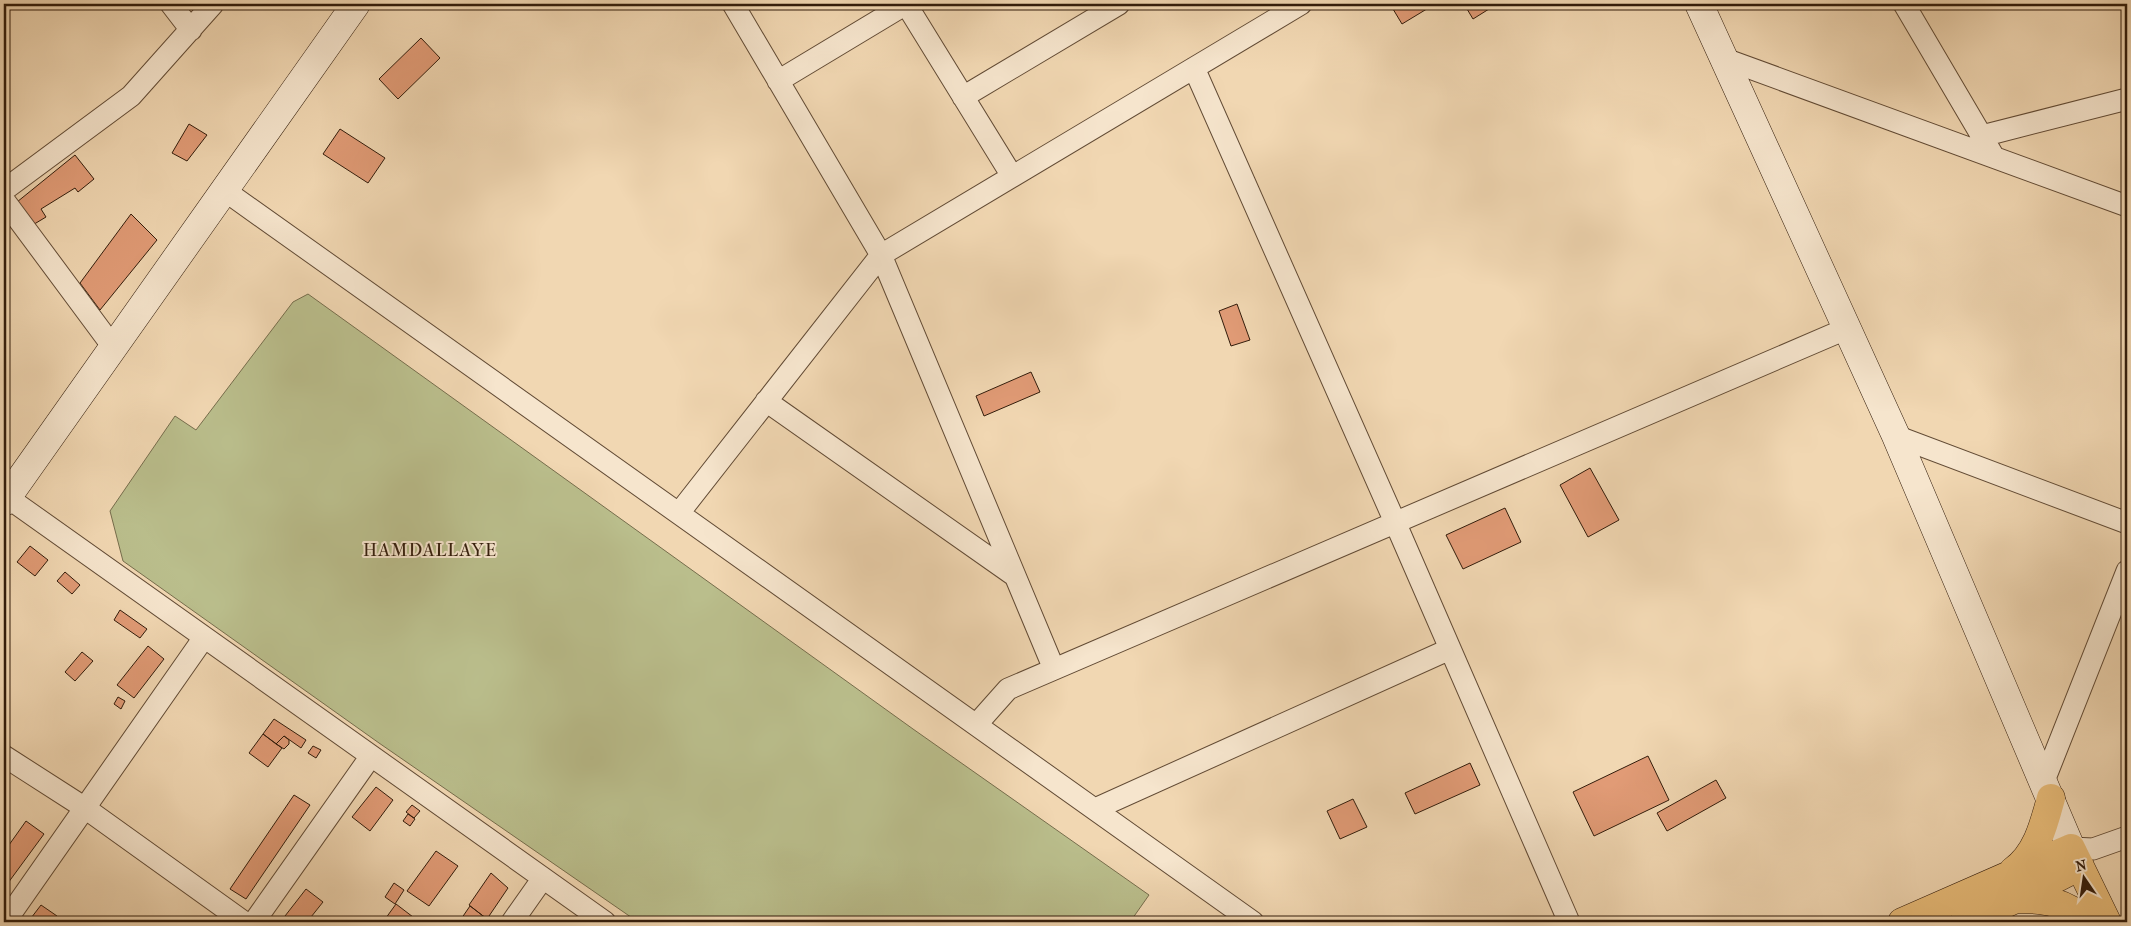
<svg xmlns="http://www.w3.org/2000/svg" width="2131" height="926" font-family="'IM FELL French Canon',serif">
	<rect width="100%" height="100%" fill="#f1d7b2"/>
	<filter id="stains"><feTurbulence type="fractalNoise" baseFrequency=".004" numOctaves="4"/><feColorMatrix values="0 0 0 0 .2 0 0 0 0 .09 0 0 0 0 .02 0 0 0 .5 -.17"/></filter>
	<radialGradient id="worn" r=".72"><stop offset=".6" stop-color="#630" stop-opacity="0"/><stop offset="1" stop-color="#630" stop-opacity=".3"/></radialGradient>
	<path fill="#babe8c" stroke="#766d4c" d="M308,294l605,435 236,166 -19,27h-492l-259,-179 -256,-182 -13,-50 65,-95 21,14 97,-128z"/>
	<path fill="#e19b76" stroke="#321c0b" d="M1390,4h45l-33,20z
		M1464,4h33l-24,15z
		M421,38l19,20 -42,41 -19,-20z
		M189,124l18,11 -20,26 -15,-8z
		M340,129l45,29 -17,25 -45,-29z
		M75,155l19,24 -16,13 -3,-4 -34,21 5,8 -15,9 -14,-24z
		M131,214l26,26 -57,70 -20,-27z
		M1237,304l13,36 -19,6 -12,-35z
		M1031,372l9,20 -56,24 -8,-20z
		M1590,468l29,52 -31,17 -28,-52z
		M1505,508l16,34 -58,27 -17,-34z
		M30,546l18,14 -13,16 -18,-14z
		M65,572l15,13 -8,9 -15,-13z
		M120,610l27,19 -7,9 -26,-18z
		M148,646l16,13 -30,39 -17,-13z
		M82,652l11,9 -18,20 -10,-9z
		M118,697l7,4 -4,8 -7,-5z
		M274,719l32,21 -5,8 -17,-12 -8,8 -13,-10z
		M263,734l19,14 -14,19 -19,-14z
		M284,736l5,4v4l-5,5 -8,-5z
		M313,746l8,4 -5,8 -8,-5z
		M1648,756l21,44 -75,36 -21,-44z
		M1470,763l10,22 -65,29 -10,-21z
		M1716,780l10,18 -59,33 -10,-18z
		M376,787l17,13 -23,31 -18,-14z
		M294,795l16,10 -64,94 -16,-10z
		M1353,799l14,28 -27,12 -13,-28z
		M412,805l8,6 -6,7 -8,-6z
		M408,814l7,5 -5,7 -7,-5z
		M26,821l18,13 -36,49 -4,-3v-28z
		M436,851l22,15 -29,40 -22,-15z
		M491,873l17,15 -21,31 -18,-14z
		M394,883l10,7 -9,14 -10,-7z
		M306,889l17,13 -16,20h-14l-8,-6z
		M396,904l17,13 -4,5h-26z
		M41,905l16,11 -5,6h-24z
		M470,906l17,13 -3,3h-25z
		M413,917l7,5h-11z"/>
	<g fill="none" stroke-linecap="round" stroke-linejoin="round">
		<g stroke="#624b35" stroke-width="23">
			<path id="minor" d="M171,4l20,26
				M733,4l148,251 173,414
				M906,4l106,172
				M1904,4l90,153
				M1725,59l402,147
				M1194,68l201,454 174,400
				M778,81l128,-77
				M963,97l156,-93
				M1982,136l145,-37
				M4,190l127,-94 82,-92
				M224,190l1029,732
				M4,200l109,147
				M766,401l249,175
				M1896,436l231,87
				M7,497l598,425
				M679,513l202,-258 420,-251
				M976,725l32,-36 840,-361
				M4,756l81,52 159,114
				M2044,781l83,-210
				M1095,809l355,-160
				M2071,848l22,1 34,-12
				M5,922l198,-283
				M254,922l117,-166
				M512,922l31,-44"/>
		</g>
		<g stroke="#321c0b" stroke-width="29">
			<path id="secondary" d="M1699,4l197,432 175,412
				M4,502l352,-498"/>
		</g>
		<g stroke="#321c0b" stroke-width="29">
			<path id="primary" d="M2013,871c24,-17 31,-47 38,-73
				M2016,899c33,0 47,3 73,23
				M1902,922l169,-74 36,74
				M1964,922l52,-23 64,-33"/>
		</g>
		<use href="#minor" stroke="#f6e5cd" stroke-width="21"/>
		<use href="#secondary" stroke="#f6e5cd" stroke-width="28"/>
		<use href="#primary" stroke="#e8bc79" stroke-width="28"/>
	</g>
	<g text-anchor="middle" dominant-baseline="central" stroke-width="4" stroke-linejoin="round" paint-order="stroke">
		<g font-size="18" letter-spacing="1" fill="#321c0b" stroke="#f6e5cd">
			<text x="430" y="550">HAMDALLAYE</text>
		</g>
	</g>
	<rect width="2131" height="926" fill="none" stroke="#f1d7b2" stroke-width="20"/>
	<rect x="5" y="5" width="2121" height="916" fill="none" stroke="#321c0b" stroke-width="2.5"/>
	<rect x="10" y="10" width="2111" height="906" fill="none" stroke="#321c0b"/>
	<g transform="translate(2084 878) rotate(347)" stroke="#f6e5cd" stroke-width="4" paint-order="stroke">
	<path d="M0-4L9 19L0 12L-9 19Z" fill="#321c0b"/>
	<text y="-8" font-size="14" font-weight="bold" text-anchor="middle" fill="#321c0b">N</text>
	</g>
	<rect width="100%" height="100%" filter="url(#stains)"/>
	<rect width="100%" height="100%" fill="url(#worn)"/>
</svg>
